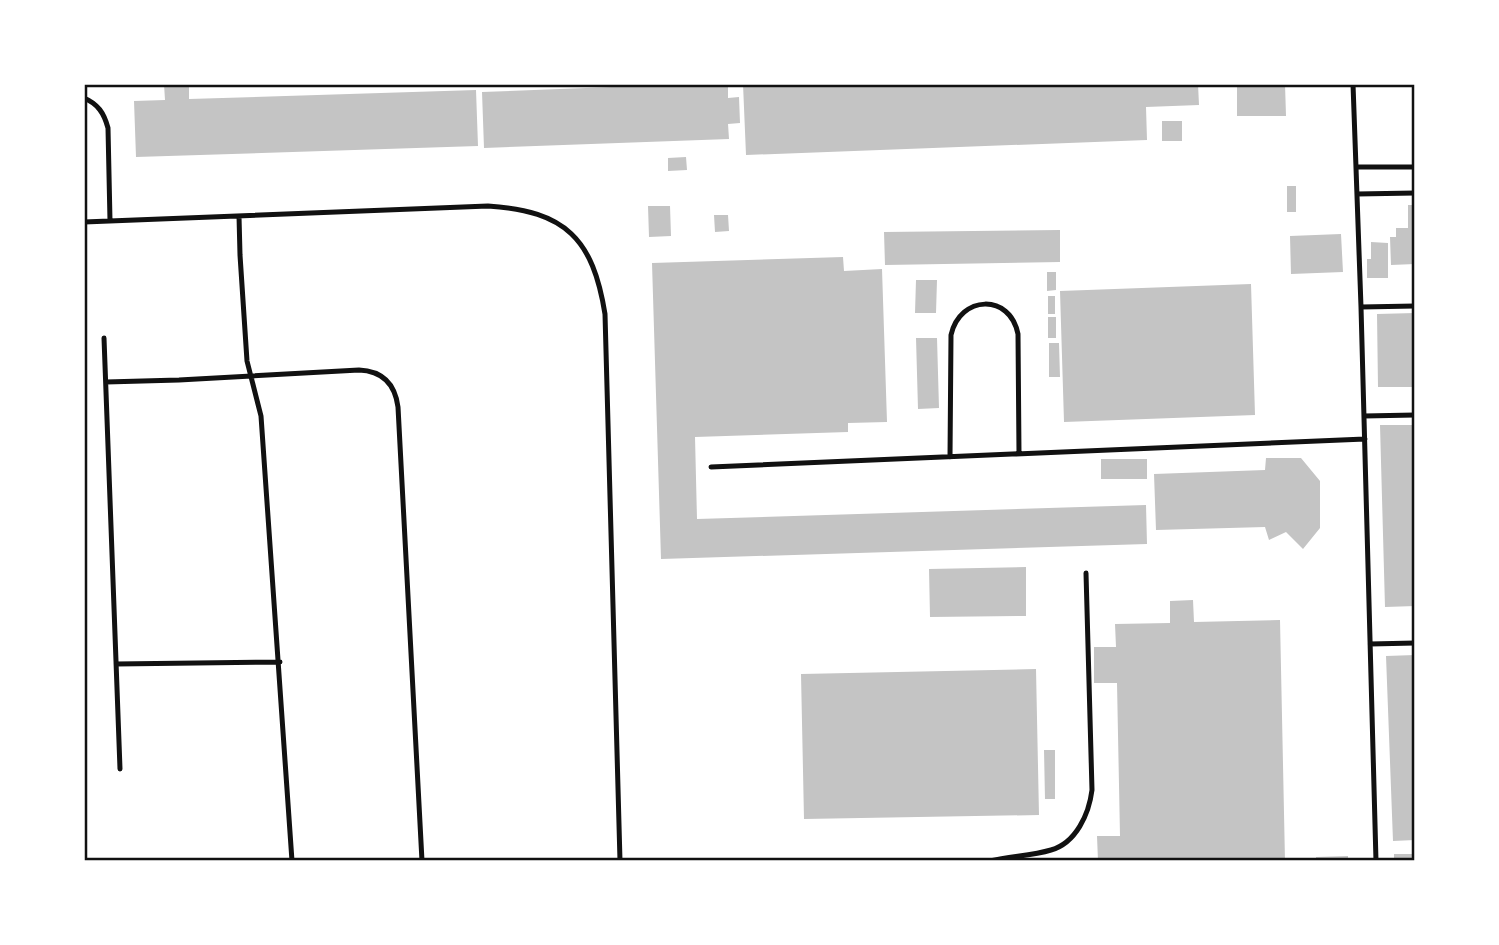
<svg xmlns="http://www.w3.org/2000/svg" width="1499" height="945" font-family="'Open Sans',sans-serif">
	<rect width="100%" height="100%" fill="#fff"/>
	<path fill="#c4c4c4" d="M164,84h25v15l287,-9 2,56 -342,11 -2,-56 31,-1z
		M690,84h38v14l11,-1 1,26 -12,1 1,15 -245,9 -2,-56z
		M743,84h455l1,21 -53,2 1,33 -401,15z
		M1237,84h48l1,32h-49z
		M1162,121h20v20h-20z
		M686,157l1,13 -19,1v-13z
		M1287,186h9v26h-9z
		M1408,205h7v59l-24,1 -1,-28h6v-9h12z
		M648,206h22l1,30 -22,1z
		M714,215h14l1,16 -14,1z
		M1060,230v32l-175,3 -1,-33z
		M1341,234l2,38 -52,2 -1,-38z
		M1371,242l17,1v35h-21v-19h4z
		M843,257l1,14 38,-2 5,153 -39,1v9l-153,5 2,82 449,-14 1,39 -486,15 -9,-296z
		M1047,272h9v18l-9,1z
		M916,280h21l-1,33h-21z
		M1251,284l4,131 -191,7 -4,-131z
		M1048,296h7v18h-7z
		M1415,313v74h-37l-1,-73z
		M1048,317h8v21h-8z
		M916,338h21l2,70 -21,1z
		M1049,343h10l1,34h-11z
		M1380,425h35v181l-30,1z
		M1266,458h35l19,23v47l-17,21 -17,-17 -17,8 -4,-13 -109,3 -2,-56 111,-4z
		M1101,459h46v20h-46z
		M1026,567v49l-96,1 -1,-48z
		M1193,600l1,22 86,-2 5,241h-187l-1,-25h23l-3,-153h-23v-36h22l-1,-23 55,-1v-22z
		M1415,655v185l-22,1 -7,-185z
		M1036,669l3,146 -235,4 -3,-145z
		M1044,750h11v49h-10z
		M1394,854h21v7h-21z
		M1348,856v5h-32v-4z"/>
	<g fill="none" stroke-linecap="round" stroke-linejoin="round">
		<path stroke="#111" stroke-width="5" d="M1353,84l8,223 15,554
			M84,98c14,6 20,15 24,30l2,93
			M1356,167h59
			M1357,194l58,-1
			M239,216l1,39 7,106 14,55 31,445
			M84,222l404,-16c78,5 105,33 117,108l15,547
			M1361,307l54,-1
			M104,338l16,431
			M106,382l73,-2 180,-10c23,1 36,14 39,37l24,454
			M1364,416l51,-1
			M950,457l1,-122c9,-40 59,-42 67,-1l1,120
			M711,467l654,-28
			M1370,644l45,-1
			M116,664l164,-2
			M990,861c20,-5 41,-5 61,-11 25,-7 38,-36 41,-60l-6,-217"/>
	</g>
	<rect width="1499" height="945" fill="none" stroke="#ffffff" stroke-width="172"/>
	<rect x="86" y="86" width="1327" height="773" fill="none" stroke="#111" stroke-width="2.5"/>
</svg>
